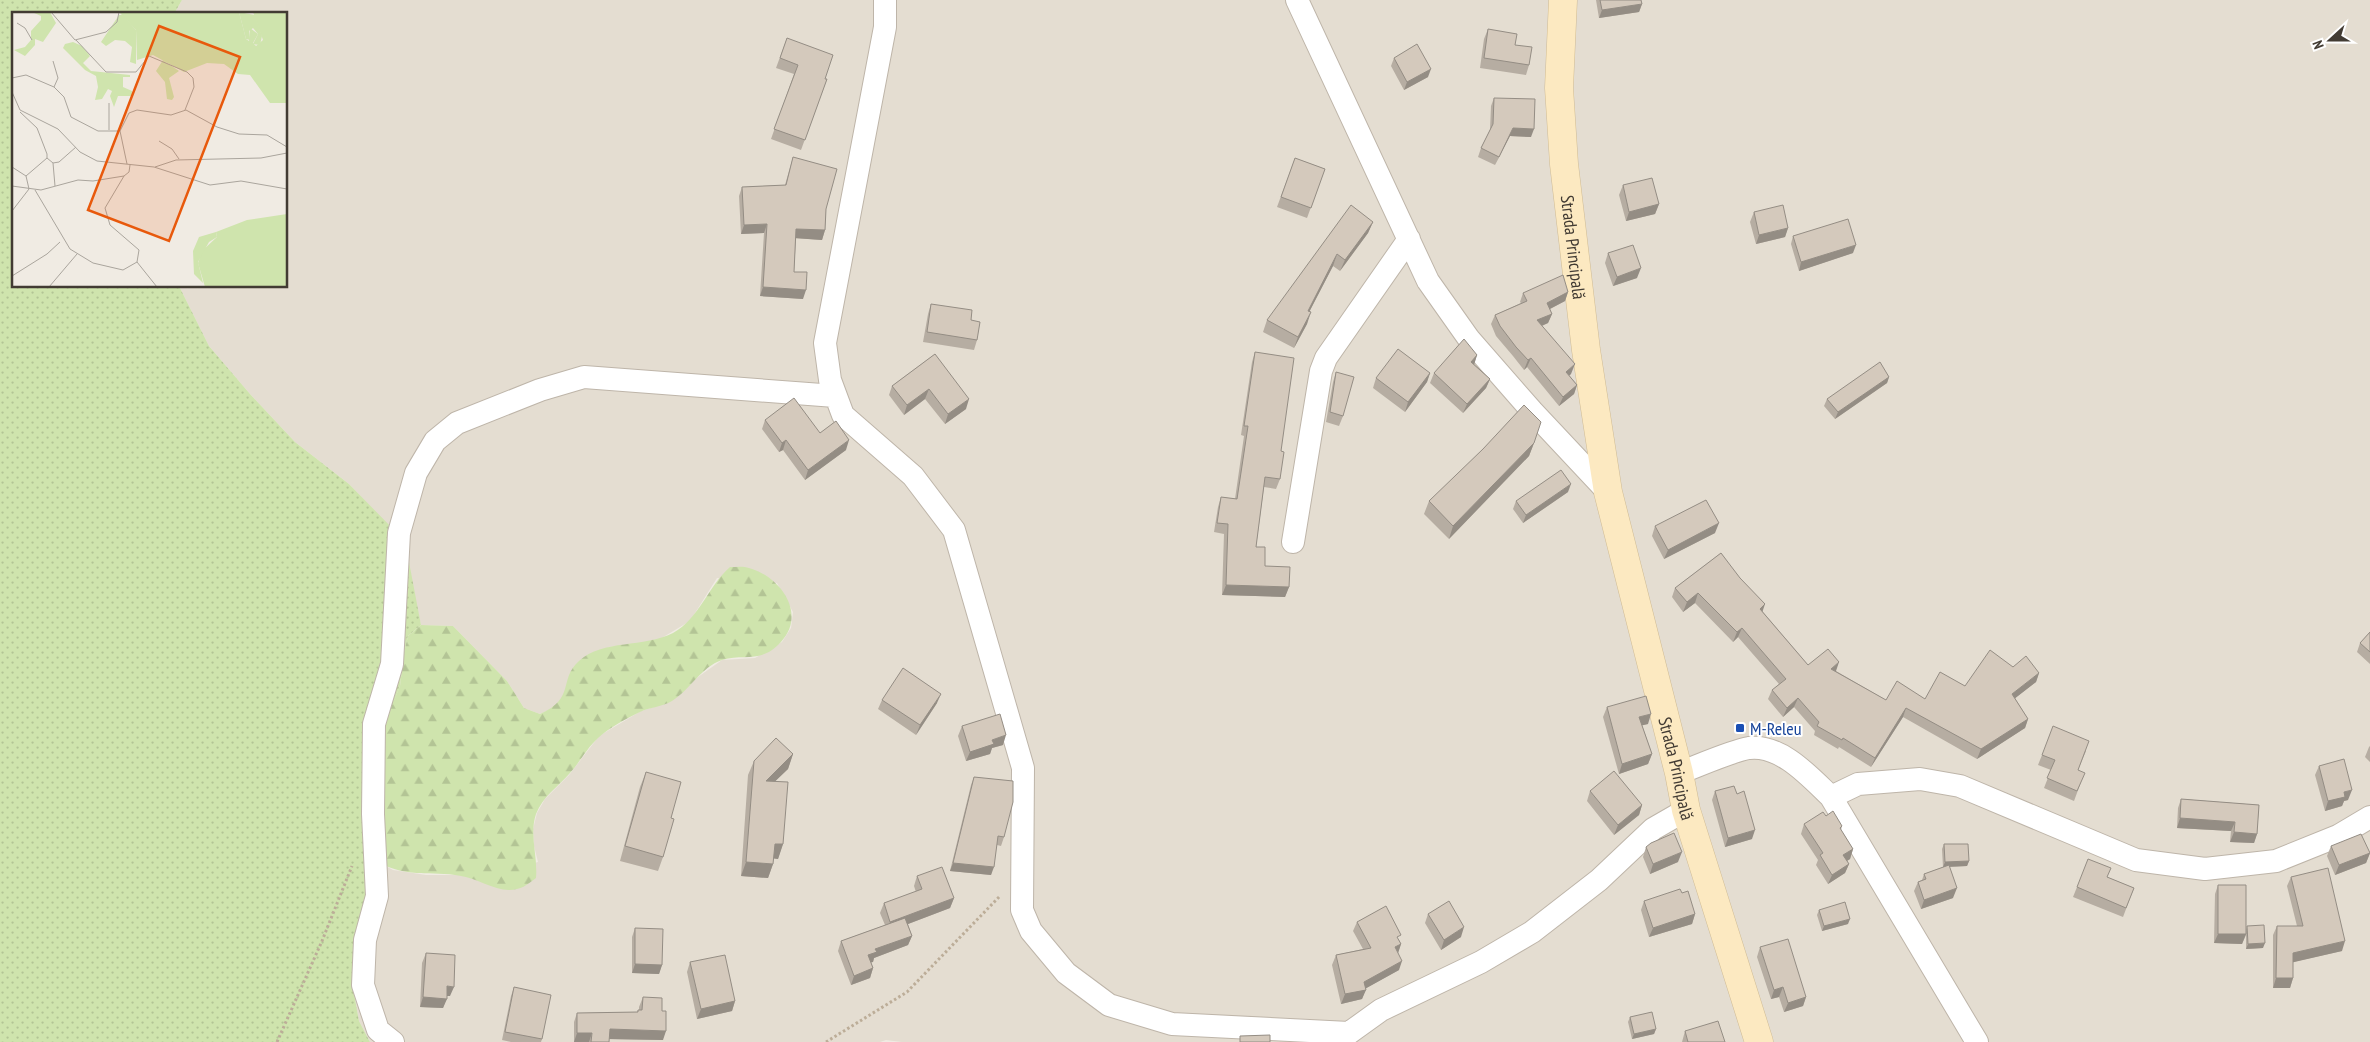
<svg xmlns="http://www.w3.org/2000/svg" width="2370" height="1042" font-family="'PT Sans Narrow',sans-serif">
	<defs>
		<pattern id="grass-dots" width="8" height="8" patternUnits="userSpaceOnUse" patternTransform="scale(1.25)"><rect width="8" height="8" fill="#cfe4ad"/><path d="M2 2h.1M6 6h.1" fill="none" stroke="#b3c495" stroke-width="1.8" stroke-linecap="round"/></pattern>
		<pattern id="forest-firs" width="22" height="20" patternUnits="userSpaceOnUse" patternTransform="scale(1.25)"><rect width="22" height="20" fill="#cfe4ad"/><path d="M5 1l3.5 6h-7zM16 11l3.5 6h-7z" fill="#b3c495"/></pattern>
	</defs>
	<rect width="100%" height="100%" fill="#f0ebe3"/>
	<path fill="#e4ddd1" d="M182,0h2188v1042h-1468l-16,-2 -6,2h-510l-11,-21 -6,-33 25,-126 15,8 33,5h33l17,4 62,-17 -4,-16 -1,-17 4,-16 8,-14 24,-24 30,-39 42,-25 16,-5 65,-46 33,-2 27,-16 9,-14 2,-16 -16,-29 -60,-5 -27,43 -30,18 -17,5 -34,3 -40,30 -4,16 -9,14 -16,7 -16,-6 -17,-27 -54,-55 -32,-1 -7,-30 -43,-88 -22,-23 -54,-42 -45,-48 -41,-48 -30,-60h107v-272h-112z"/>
	<path fill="url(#grass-dots)" d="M0,0h182l-8,14h-160v272h165l30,60 41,48 45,48 54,42 47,48 13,30 12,63 -13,11 -4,16 -4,34 -13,33 -9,143 -25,126 6,33 11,21h-370z"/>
	<path fill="url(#forest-firs)" d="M730,567c6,0 14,-1 19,1 32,9 58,46 32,74 -20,22 -36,11 -59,18 -21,7 -32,30 -50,41 -10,6 -22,6 -32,11 -13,6 -31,16 -42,26 -11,10 -18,24 -28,35 -12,14 -27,23 -34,41 -7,21 2,42 0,64 -9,7 -15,12 -27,12 -16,0 -33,-12 -48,-14 -32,-6 -52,3 -83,-14l2,-128 20,-48 4,-34 4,-16 13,-11 32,1 54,55 17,27 16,6c36,-16 18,-34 39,-53 24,-22 65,-13 94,-28 27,-15 35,-47 57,-66z"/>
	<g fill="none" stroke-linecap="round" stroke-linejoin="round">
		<g stroke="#beb5a9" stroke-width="24">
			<path id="street" d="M885,0v27l-60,316 5,37 13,35 70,61 41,54 69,238 -1,142 9,21 35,42 43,32 63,19 177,9 32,-23 100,-48 51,-30 67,-52 54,-51 33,-19
				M1297,0l131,281 41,58 63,72 76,81
				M1293,542l28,-171 5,-13 83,-119
				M1679,773c19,-7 52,-22 70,-25 32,-4 61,29 82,49l146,245
				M1831,797l27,-13 62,-5 40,7 176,74 69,9 71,-8 62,-25 32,-19
				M393,1042l-15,-12 -15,-45 2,-45 12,-44 -4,-82 1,-90 18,-60 7,-131 17,-60 19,-32 22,-18 83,-33 44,-13 251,19"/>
		</g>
		<g stroke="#cfbb94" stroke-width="29">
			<g id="secondary">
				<path id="s1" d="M1563,0l-4,88 5,76 22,186 22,142 71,281 7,37 73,232"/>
			</g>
		</g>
		<path stroke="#bcad98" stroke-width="3" stroke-dasharray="2.5 2.5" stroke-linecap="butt" d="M277,1042l45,-101 30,-75
			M826,1042l81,-50 93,-96"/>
		<use href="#street" stroke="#fff" stroke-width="22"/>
		<use href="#secondary" stroke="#fce9c1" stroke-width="28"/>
	</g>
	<path fill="#b6ada2" d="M1596,0h45l1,4 -3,8 -40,6z
		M1488,29l27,16 14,20 -3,10 -46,-7 4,-29z
		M787,38l38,41h2l-26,71 -30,-11 23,-65 -18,-6z
		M1394,58l34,19 -24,13 -13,-24z
		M1494,98l37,39 -21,-1 -15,29 -17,-8 3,-9 9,-18 1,-24z
		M793,157l33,52 -1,21 -3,10 -26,-2 -2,34 9,27 -43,-3 4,-63 -23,1 -2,-38 3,-9 43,-2z
		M1295,158l30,11 -18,49 -30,-11z
		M1623,185l36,19 -4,10 -29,7 -7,-26z
		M1754,212l34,16 -3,9 -29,7 -6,-22z
		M1373,222l-5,11 -28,38 -7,-5 -24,46 -2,12 -13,24 -31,-16 4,-12z
		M1793,236l60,17 -54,18 -8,-27z
		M1608,253l29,25 -24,8 -8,-23z
		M1568,292l-3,9 -15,8 2,5 -4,9 -6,3 29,48 -2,1 8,10 -3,9 -15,12 -32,-39 -3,3 -11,-14 -17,-20 -5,-12 4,-9 26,-12 -1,-1 3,-9z
		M931,304l40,16 6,20 -3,10 -51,-8 5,-28z
		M1255,352l26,99 -1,28 -4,10 -12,-2 -8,60 9,19 24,21 -4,10 -63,-2 2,-61 -10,-2 4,-25 3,-10 14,2 9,-63 -3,-1 11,-73z
		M935,354l31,55 -21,15 -20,-25 -21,16 -15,-20 3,-9z
		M1477,355l-3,9 16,15 -4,9 -23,25 -33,-30 4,-10z
		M1336,372l7,44 -4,10 -13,-4 7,-40z
		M1430,373l-3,9 -22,30 -32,-24 3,-10z
		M1889,377l-2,6 -52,36 -11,-13 3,-7z
		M765,420l55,13 26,17 -41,30 -22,-30 -4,2 -17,-23z
		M1534,443l-5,13 -80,83 -25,-25 5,-13z
		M1568,492l-45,31 -10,-14 3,-8z
		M1655,526l60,7 -51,26 -12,-23z
		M1721,553l42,59 45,53 28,6 50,29 39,-1 40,-13 48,-19 26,6 -3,9 -21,16 13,21 -3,9 -48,31 -74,-42 -32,50 -32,-20 -1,2 -24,-14 1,-4 -21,-24 -11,10 -15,-18 4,-9 7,-6 -41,-47 -5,5 -38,-39 -12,9 -11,-15 3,-9z
		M2370,632v32l-13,-12 3,-9z
		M882,700l55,3 -21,32 -38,-26z
		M1607,707l41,17 -6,1 10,29 -4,10 -29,10 -16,-57z
		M962,726l41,19 -11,3 -2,6 -24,7 -8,-25z
		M2370,746v16l-5,-5 4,-10z
		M2086,751l-8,19 3,12 -7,19 -30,-13 7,-18 -13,-5 4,-10z
		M793,754l-5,15 -13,12 8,63 -5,15 -5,-1v6l-5,14 -27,-2 7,-101 6,-14z
		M2319,766l29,34 -4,1 -2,5 -17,5 -10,-36z
		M646,772l25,46 -8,39 -5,14 -38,-10 20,-74z
		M974,777l30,60 -3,9 -4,-1 -6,30 -41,-4 21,-86z
		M1590,791l52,14 -3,10 -25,20 -27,-34z
		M1715,791l37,48 -27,8 -13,-47z
		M2181,799l78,6 -2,29 -3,9 -24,-1 1,-11 -54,-3 1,-20z
		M1826,816l16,10 -1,4 12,19 -3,10 -3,2 2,3 -4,9 -17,11 -12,-19 2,-5 -17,-26 3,-10z
		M1944,844l25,17 -2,5 -18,1 4,31 -32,11 -7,-18 4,-9 4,-2 2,-6 19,-7 -1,-18z
		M2331,846l39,7 -4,10 -31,12 -8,-19z
		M1646,847l32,15 -28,12 -7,-17z
		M917,876l37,22 -4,10 -42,16 4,12 -4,9 -34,13 -1,4h-2l2,6 -3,10 -19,7 -13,-34 3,-10 44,-16 -5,-12 4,-10 32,-11 -2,-6z
		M2107,877l27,11 -11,29 -50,-20 4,-10z
		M2291,877l51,74 -49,11v16l-3,10h-17v-53l4,-9h20l-10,-40z
		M2218,885l28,45 1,-4 16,22 -17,1v-14l-4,9 -28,-1 1,-49z
		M1682,893l13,21 -3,10 -43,13 -8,-27 3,-9z
		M1819,910l29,14 -26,7 -5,-16z
		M1428,914l33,23 -20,13 -16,-27z
		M1357,922l42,18 2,4 -3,9 1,17 -33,18 -4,11 -21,5 -9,-39 4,-10 27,-6 -10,-18z
		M635,928l27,37 -3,9 -27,-1v-36z
		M1760,947l46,50 -3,9 -19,6 -5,-15 -8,2 -14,-42z
		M426,953l24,43h-3l-4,12 -23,-1 2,-44z
		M690,962l45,39 -3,10 -35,8 -10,-47z
		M514,987l28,52 -1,3h-30l-9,-2 9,-44z
		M643,997l20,43 -54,-1v3h-35v-20l3,-9 60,-1 1,-2h1v-3z
		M1630,1017l26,12 -2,5 -22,5 -4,-17z
		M1685,1031l40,11h-43z"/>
	<path fill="#948d84" d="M1642,4l-3,8 -40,6 3,-8z
		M1431,69l-3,8 -24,13 3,-8z
		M1513,128l21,1 -3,8 -21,-1 -15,29 4,-8z
		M1659,204l-4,10 -29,7 3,-9z
		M1373,222l-5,11 -28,38 5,-11z
		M767,224l-3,9 -23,1 3,-9z
		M1788,228l-3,9 -29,7 3,-9z
		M796,229l29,1 -3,10 -29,-2z
		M1856,245l-3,8 -54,18 2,-9z
		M1337,254l-4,12 -29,56 4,-11z
		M1641,268l-4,10 -24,8 4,-9z
		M763,287l43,3 -3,9 -43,-3z
		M1568,292l-3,9 -21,11 3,-9z
		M1311,312l-4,12 -13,24 4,-11z
		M1552,314l-4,9 -14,6 3,-9z
		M1477,355l-3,10 -3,-3z
		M1531,358l-4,9 -3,3 4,-10z
		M1575,364l-4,10 -8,7 3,-9z
		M1430,373l-3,9 -22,30 3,-10z
		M1889,377l-2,6 -52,36 3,-7z
		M1490,379l-4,9 -23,25 4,-9z
		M1577,385l-3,9 -15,12 4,-9z
		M929,389l-4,10 -21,16 3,-10z
		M969,399l-3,10 -21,15 3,-10z
		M786,440l-3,10 -4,2 3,-9z
		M849,440l-3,10 -41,30 3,-10z
		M1534,443l-5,13 -80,83 4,-13z
		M1571,484l-3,8 -45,31 3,-8z
		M1719,523l-4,10 -51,26 4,-9z
		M1226,585l63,2 -4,10 -63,-2z
		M1698,593l-3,10 -12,9 4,-10z
		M1765,604l-3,9 -2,-4z
		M1742,628l-4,9 -5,5 4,-10z
		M1839,662l-3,9 -8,7 3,-9z
		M2039,673l-3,9 -27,21 3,-9z
		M941,694l-4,9 -21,32 4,-10z
		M1798,698l-4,9 -11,10 4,-9z
		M1906,708l-3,9 -32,50 4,-9z
		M1651,714l-3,10 -13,3 4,-10z
		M2028,719l-3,9 -48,31 4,-10z
		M1006,735l-3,10 -11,3 -2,6 -24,7 4,-9 22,-12z
		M793,754l-5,15 -27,26 5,-14z
		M1652,754l-4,10 -29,10 3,-10z
		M2352,790l-4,10 -4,1 -2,5 -17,5 3,-10 16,-9z
		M1642,805l-3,10 -25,20 4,-10z
		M2180,818l55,4 -4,9 -54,-3z
		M1755,830l-3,9 -27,8 3,-9z
		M2234,832l23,2 -3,9 -24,-1z
		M775,844h8l-5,15 -8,-1z
		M1853,849l-3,10 -10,6 3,-10z
		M1682,852l-4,10 -28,12 3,-10z
		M2370,853l-4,10 -31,12 4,-10z
		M1969,861l-2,5 -24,1 2,-5z
		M746,862l27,2 -5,14 -27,-2z
		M953,863l41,4 -3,8 -41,-4z
		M1849,864l-4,9 -17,11 4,-9z
		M1957,888l-4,10 -32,11 3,-9z
		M954,898l-4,10 -63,24 3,-10z
		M1695,914l-3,10 -43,13 4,-9z
		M1850,919l-2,5 -26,7 2,-5z
		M1464,927l-3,10 -20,13 3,-10z
		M2218,934h28l-4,10 -28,-1z
		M912,936l-4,9 -34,13 -1,4 -8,2 3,-9 7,-6z
		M2345,941l-3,10 -52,12 3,-10z
		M2265,943l-2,5 -17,1 2,-5z
		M1401,944l-3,9 -3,-6z
		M1402,961l-3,9 -36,20h3l-4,9 -21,5 4,-10 19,-12z
		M635,964l27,1 -3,9 -27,-1z
		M873,968l-3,10 -19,7 3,-9z
		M2276,978h17l-3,10h-17z
		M447,986l7,1 -4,9h-6z
		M1783,987l-4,10 -8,2 3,-9z
		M423,997l24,2 -4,9 -23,-1z
		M1806,997l-3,9 -19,6 4,-9z
		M735,1001l-3,10 -35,8 4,-10z
		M610,1029l56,2 -3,9 -56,-1z
		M1656,1029l-2,5 -22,5 2,-5z
		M577,1033h15l-3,9h-15z"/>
	<path fill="#d4c9bc" stroke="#948d84" d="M1600,0h41l1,4 -40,6z
		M1488,29l29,5 -2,11 17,2 -3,18 -45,-7z
		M787,38l46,17 -8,24h2l-22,61 -31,-11 24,-64 -18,-7z
		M1417,44l14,25 -24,13 -13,-24z
		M1494,98l41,1 -1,30 -21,-1 -14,29 -18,-9 12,-24z
		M793,157l44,12 -11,40 -1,21 -29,-1 -2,43h13l-1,18 -43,-3 4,-63 -23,1 -2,-38 44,-2z
		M1295,158l30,11 -14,39 -30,-11z
		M1652,178l7,26 -30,8 -6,-27z
		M1351,205l22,17 -28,38 -8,-6 -29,57 3,1 -13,25 -31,-17z
		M1783,205l5,23 -29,7 -5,-23z
		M1848,219l8,26 -55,17 -8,-26z
		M1633,245l8,23 -24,9 -9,-24z
		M1563,275l5,17 -21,11 5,11 -15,6 38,44 -9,8 11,13 -14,12 -32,-39 -3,2 -12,-13 -16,-21 -5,-11 32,-14 -4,-8z
		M931,304l41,6 -1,10 9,2 -3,18 -50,-8z
		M1464,339l13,16 -6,7 19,17 -23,25 -33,-31z
		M1398,349l32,24 -22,29 -32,-24z
		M1255,352l39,6 -13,93 3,1 -4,27 -15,-2 -9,70h9v19l25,1 -1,20 -63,-2 2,-61 -11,-1 4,-26 16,2 11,-73h-4z
		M935,354l34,45 -21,15 -19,-25 -22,16 -15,-19z
		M1880,362l9,15 -51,35 -11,-13z
		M1336,372l18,5 -11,39 -13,-4z
		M794,398l26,35 16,-12 13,19 -41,30 -22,-30 -4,3 -17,-23z
		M1524,405l17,17 -7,21 -81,83 -24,-25 54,-52z
		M1561,470l10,14 -45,31 -10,-14z
		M1706,500l13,23 -51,27 -13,-24z
		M1721,553l19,25 25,26 -5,5 48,56 20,-16 11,13 -8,7 55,31 11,-19 28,18 15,-27 25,14 25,-36 23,17 13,-11 13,17 -27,21 16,25 -47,30 -75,-41 -31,50 -32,-20 -1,2 -25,-14 2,-4 -21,-24 -11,10 -15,-18 14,-11 -44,-51 -5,4 -39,-39 -11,9 -12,-14z
		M2370,632v20l-10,-9z
		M903,668l38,26 -21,31 -38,-25z
		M1646,696l5,18 -12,3 13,37 -30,10 -15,-57z
		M1000,714l6,21 -14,5 2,4 -24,8 -8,-26z
		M2053,726l36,15 -11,29 7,3 -8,18 -30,-13 8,-18 -13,-5z
		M776,738l17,16 -27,27 22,1 -5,62h-8l-2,20 -27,-2 8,-101z
		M2344,759l8,31 -8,2 1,5 -17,4 -9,-35z
		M1614,771l28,34 -24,20 -28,-34z
		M646,772l35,10 -10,36 3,1 -11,38 -38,-11z
		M974,777l39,4v21l-9,35 -6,-1 -4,31 -41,-4z
		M1734,786l3,8 7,-3 11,39 -27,8 -13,-47z
		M2181,799l78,6 -2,29 -23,-2 1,-10 -55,-4z
		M1833,811l9,15 -2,2 13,21 -10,6 6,9 -17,11 -12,-20 3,-2 -19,-29 19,-12 3,4z
		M1674,833l8,19 -29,12 -7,-17 5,-4z
		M2361,834l9,19 -31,12 -8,-19z
		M1944,844h24l1,17 -24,1z
		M2088,859l23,9 -4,9 27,11 -8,20 -49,-21z
		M1949,865l8,23 -33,12 -6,-18 8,-3 -2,-5z
		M942,867l12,31 -64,24 -6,-19 38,-14 -5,-13z
		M2328,868l17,73 -52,12v25h-17l1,-52h26l-12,-49z
		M2218,885h28v49h-28z
		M1680,889l2,4 6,-2 7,23 -42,14 -9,-27z
		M1449,901l15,26 -20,13 -16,-26z
		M1845,902l5,17 -26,7 -5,-16z
		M1386,906l15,29 -4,2 4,7 -6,3 7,14 -38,21 2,8 -21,4 -9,-39 35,-7 -14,-26z
		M905,918l7,18 -37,13 2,3 -9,3 5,13 -19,8 -13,-35z
		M2264,925l1,18 -17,1 -1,-18z
		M635,928l28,1 -1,36 -27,-1z
		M1788,939l18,58 -18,6 -5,-16 -9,3 -14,-43z
		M426,953l29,2 -1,32 -7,-1v13l-24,-2z
		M725,955l10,46 -34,8 -11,-47z
		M514,987l37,8 -9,44 -37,-7z
		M643,997l19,1v13h4v20l-56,-2 -1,13h-18l1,-9h-15v-20l61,-1v-2h4z
		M1652,1012l4,17 -22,5 -4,-17z
		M1718,1021l7,21h-37l-3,-11z
		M1270,1035v7h-30v-6z"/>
	<rect fill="#1a4fb4" stroke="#fff" stroke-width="2" x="1735" y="723" width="10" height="10" rx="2.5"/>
	<g text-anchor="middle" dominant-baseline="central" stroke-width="4" stroke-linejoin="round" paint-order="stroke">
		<g font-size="18" fill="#423b33" stroke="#fff">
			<text stroke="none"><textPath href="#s1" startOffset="248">Strada Principală</textPath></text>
			<text stroke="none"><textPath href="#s1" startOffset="780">Strada Principală</textPath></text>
		</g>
		<g font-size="18" fill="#164399" stroke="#fff" text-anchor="start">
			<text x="1750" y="728">M-Releu</text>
		</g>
	</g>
	<g transform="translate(12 12)">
		<rect width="275" height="275" fill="#f0ebe3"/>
		<path d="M107,0h120l7,27 3,2 1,-13 8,6 -5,9 3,3 7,-6 -10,-28h34v91h-17l-20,-28 -12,-1 -14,-10 -17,-1 -23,9 -31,-17 -16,5 -1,-30zM275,202v73h-82l-7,-24 4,-12 15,-14 -1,-5 31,-12z" fill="#cfe4ad"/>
		<path d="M20,0h18l6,11 -13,19 -8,-3v6l-10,11 -11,-6 11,-3 6,-7v-9l10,-11v-4zM227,0l16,3 7,21 -2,9 -7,-1 5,-10 -5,-6 -4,3 1,9 -4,-1zM107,3h4l13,15v34l-6,-2 2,-15 -7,-6 -10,-1 -9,6 -5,-4zM61,30l9,4 8,10 -7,7 8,8 39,4v2h-7v10l9,4v5h-14l-4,11 -4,-11 2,-5 -4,-2 -6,10 -7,1 3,-13 -2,-11 -11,-6 -22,-22 2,-4zM151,48l16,11 -10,7 5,19 -2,3 -5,-1 -2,-17 -9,-11zM204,220l1,5 -8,5 -11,20 5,21 -9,-9 -1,-23 6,-14z" fill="#cfe4ad"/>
		<path fill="none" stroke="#aaa59d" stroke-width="1" d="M39,0l24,28 31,-8 11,-10 2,-10M5,11l8,5 7,12M64,28l30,32h30l13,-16 38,16 6,6 1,9 -9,23M41,49l5,17 -4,9M0,66l14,-3 28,12 10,10 7,20 27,14h22M0,80l8,18 38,19 22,23 17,9 57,6 56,18 31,-4 46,8M8,100l17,16 10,26v4l-21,18M97,118v-27M147,129l13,8 7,10M35,146l6,5 6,-1 17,-15M41,151l2,23M115,152l-7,-33 9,-18 8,-3 34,5 15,-5 31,17 22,7 28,1 20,12M0,155l14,9 3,13 -17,22M143,155l21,-7 85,-2 26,-5M0,174l29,4 37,-10 15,1 31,-5 5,-4 1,-7M23,178l35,59 23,14 30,7 14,-8 2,-12 -29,-25 -5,-17 19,-32M125,250l20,25M0,264l35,-22 13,-12M37,275l28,-33"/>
		<path fill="#e8590c" fill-opacity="0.15" stroke="#e8590c" stroke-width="2.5" d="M147,14l81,31 -71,184 -81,-31z"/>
		<rect width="275" height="275" fill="none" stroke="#423b33" stroke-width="2.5"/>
	</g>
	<g transform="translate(2330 40) rotate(249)" stroke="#ffffff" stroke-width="4" paint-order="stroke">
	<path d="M0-4L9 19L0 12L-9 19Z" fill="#423b33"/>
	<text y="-8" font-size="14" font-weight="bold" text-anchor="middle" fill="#423b33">N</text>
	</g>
</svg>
